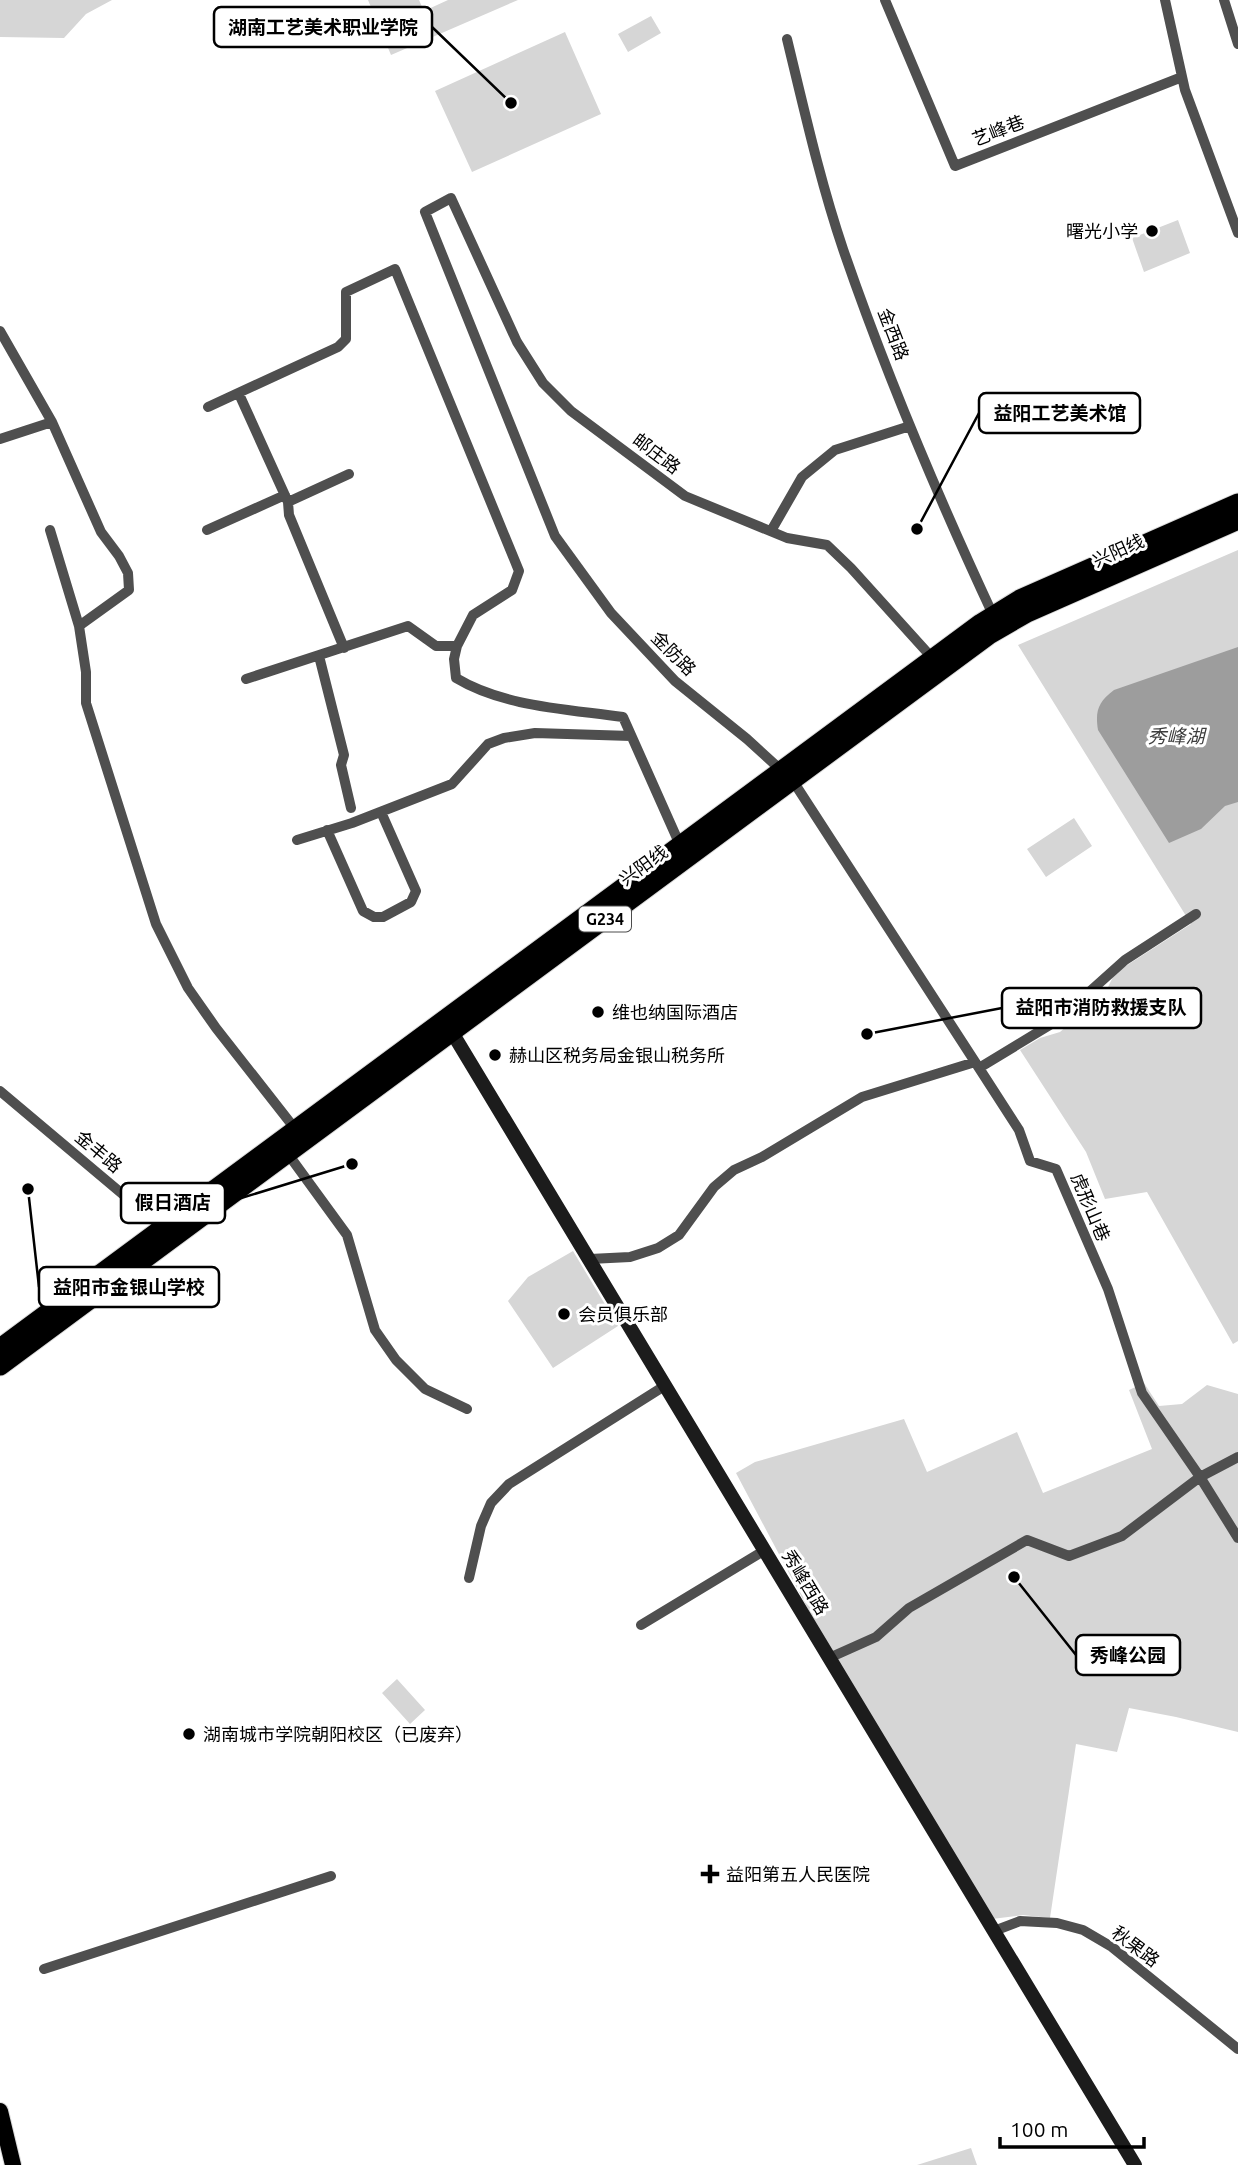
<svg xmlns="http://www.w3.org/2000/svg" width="1238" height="2165" font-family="Ubuntu,'Noto Sans SC',sans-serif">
	<rect width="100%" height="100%" fill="#fff"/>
	<path fill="#d6d6d6" d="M0,0h112l-26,14 -22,24 -64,-1z
		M368,0h51l5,11 24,-11h70l-127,55z
		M651,16l10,17 -33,19 -10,-18z
		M565,32l36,82 -129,58 -37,-81z
		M1178,220l12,33 -46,19 -12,-34z
		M1238,550v791l-5,3 -86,-152 -42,7 -19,-47 -66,-102 20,-12 20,-6 45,-39 10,-20 76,-49 -173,-279z
		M1074,818l18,28 -46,31 -19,-28z
		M573,1251l45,75 -65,42 -45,-67 20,-24z
		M1144,1383l15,23 23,-2 25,-19 31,9v338l-62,-15 -47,-9 -12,44 -41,-8 -26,174 -27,-3 -31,4 -157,-259 -99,-187 19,-11 149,-43 23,53 90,-40 26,61 109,-44 -23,-59z
		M397,1679l28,31 -15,14 -28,-31z
		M971,2148l6,17h-60z"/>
	<path fill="#9d9d9d" d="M1238,647v155l-13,4 -24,23 -32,14 -71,-113c-3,-19 0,-28 16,-40z"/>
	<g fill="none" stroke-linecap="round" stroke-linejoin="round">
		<g stroke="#dbdbdb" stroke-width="18">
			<path id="primary" d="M0,2111l13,54"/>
		</g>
		<g stroke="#dbdbdb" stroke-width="21">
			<path id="highway" d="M0,1348l981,-725 39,-24 218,-96
				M0,1366l989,-731 38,-22 211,-93"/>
		</g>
		<path stroke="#4f4f4f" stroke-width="10" d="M885,0l70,166 227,-89
			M1165,0l20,90 53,143
			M1224,0l14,44
			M787,39c17,70 33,142 56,210 43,125 95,248 151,368
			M0,331l52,91 49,110 18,24 9,17 1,17 -50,36 7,46v31l70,221 32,64 28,40 80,102
			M239,394l49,108 1,13 55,133
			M208,407l130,-60 8,-8v-47l49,-23 124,302 -7,19 -39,25 -16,31 -3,13 2,19c48,29 112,31 167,39l57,128
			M0,439l52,-17
			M288,502l61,-28
			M50,530l29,96
			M207,530l78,-35
			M771,531l31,-54 33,-27 75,-24
			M319,656l25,99 -3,10 10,43
			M935,661l-84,-93 -24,-23 -40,-7 -102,-42 -114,-85 -28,-28 -26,-41 -66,-144 -26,14 130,324 56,77 64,68 72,58 46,42 186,287
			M246,679l162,-53 28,20h21
			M327,830l36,81 11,6h9l28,-15 5,-11 -35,-79
			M297,840l55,-17 100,-39 36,-40 16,-6 31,-5 96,3
			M1196,914l-71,46 -67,60 -79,48 40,62 11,31 26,8 52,120 34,104 58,84 38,61
			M0,1091l164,138
			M288,1154l59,81 28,95 21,30 29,29 42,20
			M590,1259l40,-2 28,-9 21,-13 35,-48 20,-17 28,-13 100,-60 113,-35
			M469,1578l12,-52 10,-23 18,-19 157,-99
			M641,1625l124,-75
			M829,1658l47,-21 33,-29 118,-68 42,16 53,-20 78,-59 38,-20
			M994,1931l26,-10 37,2 26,7 29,17 126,102
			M44,1969l287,-93"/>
		<path stroke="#1c1c1c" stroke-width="14" d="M447,1024l688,1141"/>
		<use href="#primary" stroke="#000" stroke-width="16"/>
		<use href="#highway" stroke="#000" stroke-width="19"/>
	</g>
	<g fill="#000" stroke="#fff" stroke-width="2.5">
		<circle cx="1152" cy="231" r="7"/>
		<circle cx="598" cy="1012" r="7"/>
		<circle cx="495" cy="1055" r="7"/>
		<circle cx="564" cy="1314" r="7"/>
		<circle cx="189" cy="1734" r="7"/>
		<path d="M706.5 1863.5h7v7h7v7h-7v7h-7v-7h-7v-7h7z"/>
	</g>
	<g text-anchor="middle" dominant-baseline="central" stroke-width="6" stroke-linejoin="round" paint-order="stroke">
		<rect fill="#fff" stroke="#4c4c4c" stroke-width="2" x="579" y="906.5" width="52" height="25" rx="5"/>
		<g font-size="16" font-weight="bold" fill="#000">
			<text x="605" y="919">G234</text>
		</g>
		<g font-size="18" fill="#000" stroke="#fff">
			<text transform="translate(998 130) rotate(-21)">艺峰巷</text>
			<text transform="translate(894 334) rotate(69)">金西路</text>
			<text transform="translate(657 453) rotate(37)">邮庄路</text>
			<text transform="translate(1118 550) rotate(-24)">兴阳线</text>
			<text transform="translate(674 653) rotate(45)">金防路</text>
			<text transform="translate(643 865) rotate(-36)">兴阳线</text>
			<text transform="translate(99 1151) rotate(40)">金丰路</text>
			<text transform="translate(1091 1207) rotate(67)">虎形山巷</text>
			<text transform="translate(806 1582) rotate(59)">秀峰西路</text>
			<text transform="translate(1136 1946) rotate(37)">秋果路</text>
		</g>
		<g font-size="18" fill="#000" stroke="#fff" text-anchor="start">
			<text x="1138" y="231" text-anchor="end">曙光小学</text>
			<text x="612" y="1012">维也纳国际酒店</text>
			<text x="509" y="1055">赫山区税务局金银山税务所</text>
			<text x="578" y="1314">会员俱乐部</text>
			<text x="203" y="1734">湖南城市学院朝阳校区（已废弃）</text>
			<text x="726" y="1874">益阳第五人民医院</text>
		</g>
		<g font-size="19" font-style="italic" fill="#3e3e3e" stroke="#fff">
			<text x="1176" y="736">秀峰湖</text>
		</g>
	</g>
	<path fill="none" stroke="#000" stroke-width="2.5" d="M511 103L432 27M917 529L979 413M867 1034L1002 1008M352 1164L225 1203M28 1189L39 1287M1014 1577L1076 1655"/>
	<g fill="#000" stroke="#fff" stroke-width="2.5">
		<circle cx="511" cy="103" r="7"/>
		<circle cx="917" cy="529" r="7"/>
		<circle cx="867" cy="1034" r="7"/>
		<circle cx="352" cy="1164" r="7"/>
		<circle cx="28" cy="1189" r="7"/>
		<circle cx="1014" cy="1577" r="7"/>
	</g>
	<g fill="#fff" stroke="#000" stroke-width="2.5">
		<rect x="214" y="7" width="218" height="40" rx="7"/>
		<rect x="979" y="393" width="161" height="40" rx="7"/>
		<rect x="1002" y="988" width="199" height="40" rx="7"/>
		<rect x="121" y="1183" width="104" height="40" rx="7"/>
		<rect x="39" y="1267" width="180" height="40" rx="7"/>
		<rect x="1076" y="1635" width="104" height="40" rx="7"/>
	</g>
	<g font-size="19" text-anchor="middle" font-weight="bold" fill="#000">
		<text x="323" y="34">湖南工艺美术职业学院</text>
		<text x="1060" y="420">益阳工艺美术馆</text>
		<text x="1101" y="1014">益阳市消防救援支队</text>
		<text x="173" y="1209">假日酒店</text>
		<text x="129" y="1294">益阳市金银山学校</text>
		<text x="1128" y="1662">秀峰公园</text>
	</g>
	<path d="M1000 2137v10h144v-10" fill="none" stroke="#000000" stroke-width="3.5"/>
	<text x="1010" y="2137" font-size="21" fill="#000000" stroke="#ffffff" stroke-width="5" paint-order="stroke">100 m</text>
</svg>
